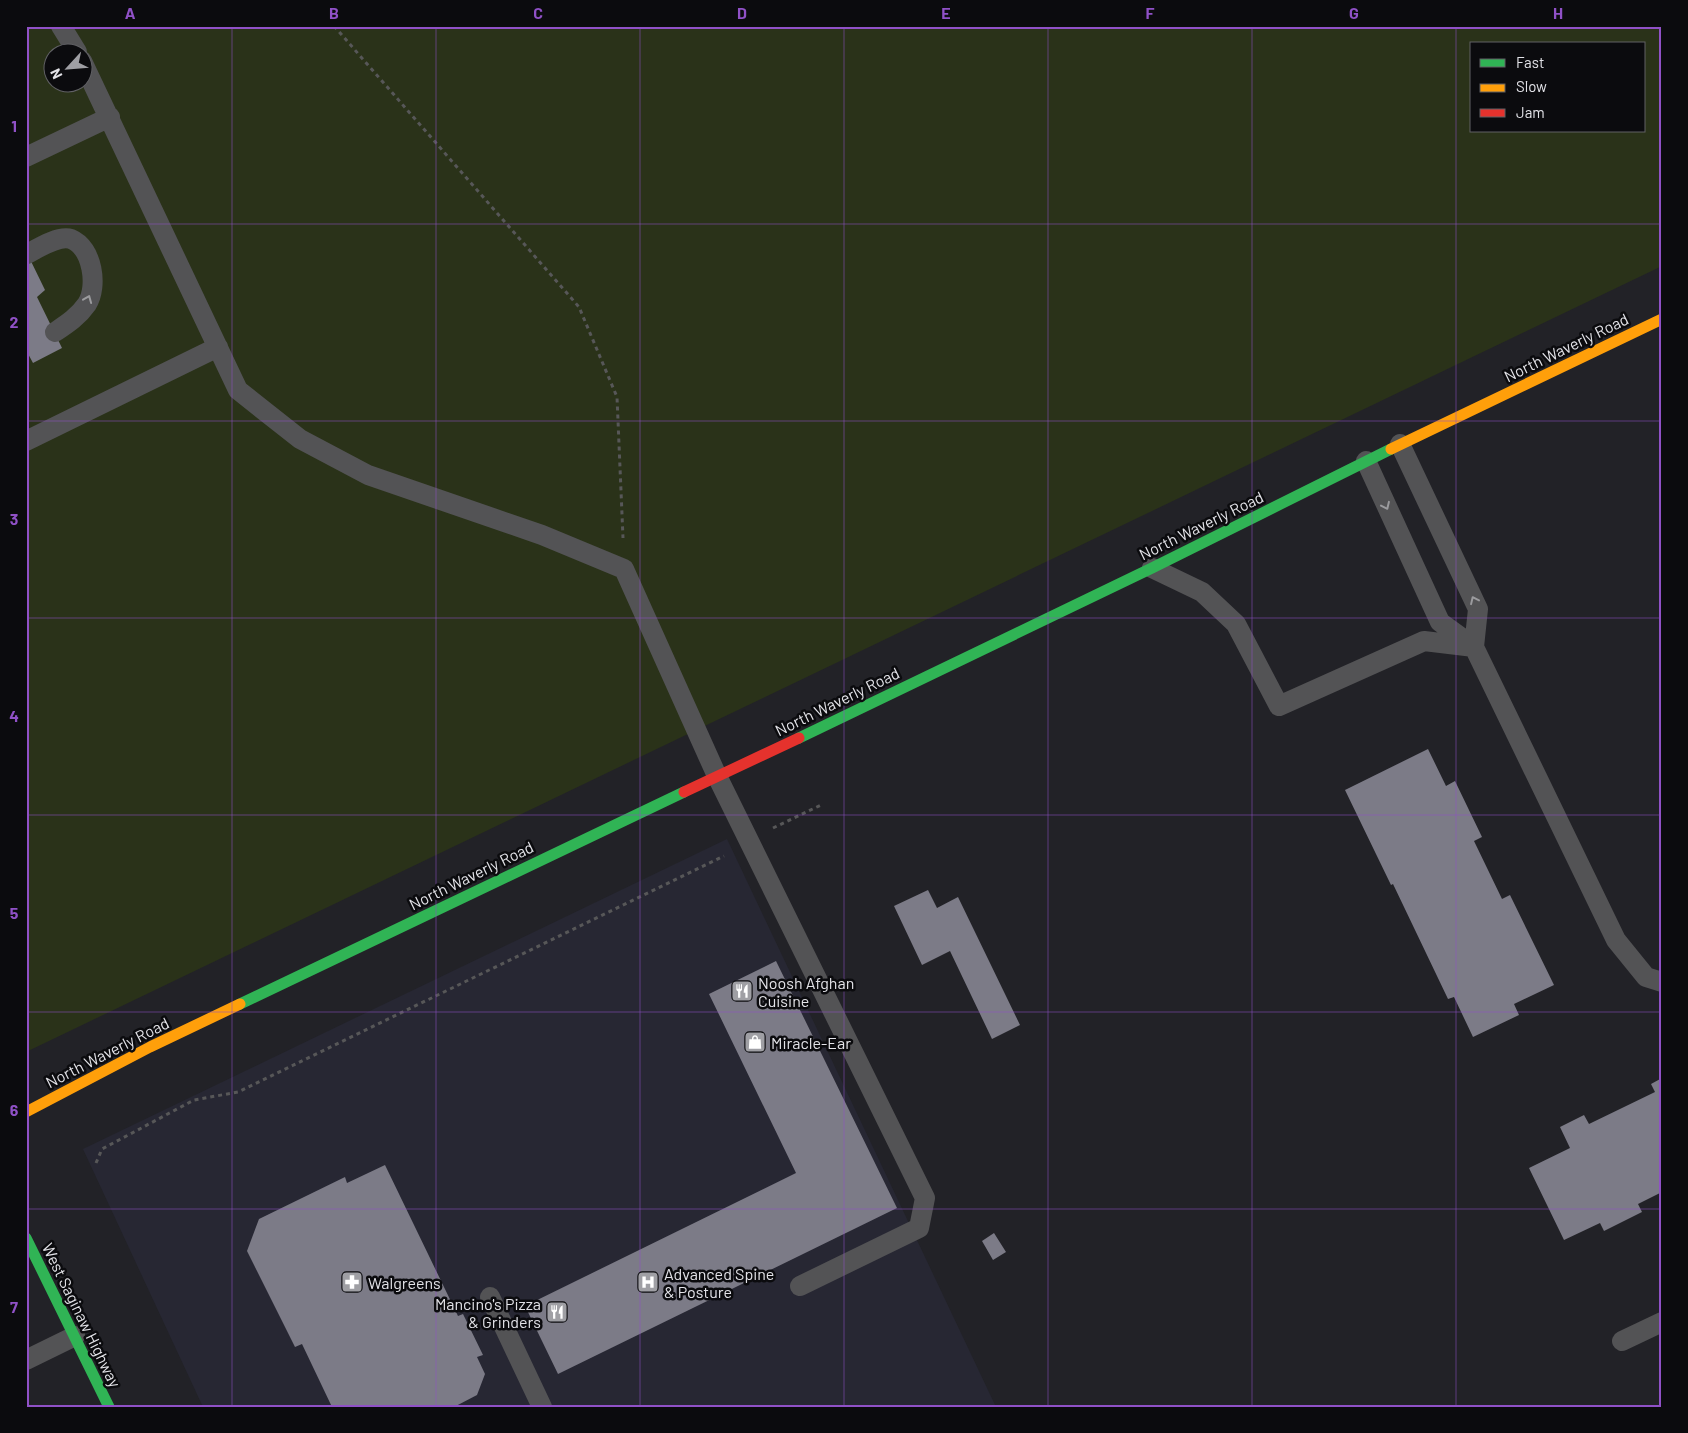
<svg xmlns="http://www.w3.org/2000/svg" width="1688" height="1433" font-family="Barlow,sans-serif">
	<rect width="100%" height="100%" fill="#222227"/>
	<path fill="#272733" d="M727,839l269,568h-793l-120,-258z"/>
	<path fill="#2a3219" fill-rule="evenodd" d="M26,26h1636v240l-1636,786zM1472,44h172v87h-172zM52,52h30v30h-30z"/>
	<path fill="#7c7b87" d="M26,251l19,39 -8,7 25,51 -29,15 -7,-13z
		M1428,749l18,37 9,-5 27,56 -8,4 28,58 8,-4 44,90 -40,19 5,11 -46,22 -19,-40 -6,2 -55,-115 -2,1 -46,-95z
		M928,890l9,18 21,-11 62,128 -28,14 -42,-88 -28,14 -28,-59z
		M776,961l121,247 -339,166 -33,-68 271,-133 -87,-179z
		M1662,1078v114l-24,12 4,8 -38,19 -4,-8 -36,17 -35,-72 41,-20 -10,-21 24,-12 5,9 66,-32 -4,-8z
		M385,1165l73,151 5,-2 20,41 -6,2 8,17 -8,21 -23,12h-122l-30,-63 -7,3 -48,-96 12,-32 86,-42 2,6z
		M994,1233l12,19 -13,8 -11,-19z"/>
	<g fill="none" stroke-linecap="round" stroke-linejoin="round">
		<path stroke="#575758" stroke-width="3" stroke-dasharray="4 4" stroke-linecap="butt" d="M334,26l245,281 38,90 6,141
			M773,828l48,-23
			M96,1163l6,-14 92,-49 44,-8 486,-236"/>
		<path stroke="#535355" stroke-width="20" d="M61,26l16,26
			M82,61l156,329 62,49 68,36 174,60 82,34 93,207 208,422 -6,30 -119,58
			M26,157l84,-40
			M27,254c11,-6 32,-19 44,-15 22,9 27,48 16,65 -9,13 -20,20 -32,28
			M26,441l192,-94
			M1400,444l78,165 -4,38
			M1366,461l74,161 33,24
			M1152,568l50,24 34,32 43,82 145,-65 50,6 142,293 30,37 16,5
			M490,1297l52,110
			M1622,1341l40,-19
			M26,1360l49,-24"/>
		<path stroke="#30b455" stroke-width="11" d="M799,738l353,-170 239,-119
			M240,1004l444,-212
			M26,1238l83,169"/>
		<path stroke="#ff9f0a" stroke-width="11" d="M1391,449l271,-130
			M26,1112l124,-65 90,-43"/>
		<path stroke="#e5322d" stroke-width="11" d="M684,792l115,-54"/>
	</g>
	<defs><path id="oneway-chevron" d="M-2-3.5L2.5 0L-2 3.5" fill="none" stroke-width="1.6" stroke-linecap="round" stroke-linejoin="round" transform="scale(1.25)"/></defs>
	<g stroke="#9b9b9e">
		<use href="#oneway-chevron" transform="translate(88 299) rotate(-68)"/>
		<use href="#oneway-chevron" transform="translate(1386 506) rotate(65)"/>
		<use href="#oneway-chevron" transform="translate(1474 600) rotate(-115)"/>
	</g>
	<path fill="none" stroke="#9051c7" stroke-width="1" stroke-opacity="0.55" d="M232,26v1381M436,26v1381M640,26v1381M844,26v1381M1048,26v1381M1252,26v1381M1456,26v1381M26,224h1636M26,421h1636M26,618h1636M26,815h1636M26,1012h1636M26,1209h1636"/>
	<defs>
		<g id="restaurant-square" transform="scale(1.125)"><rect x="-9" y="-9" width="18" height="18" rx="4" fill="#9f9fa4" stroke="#0b0b0e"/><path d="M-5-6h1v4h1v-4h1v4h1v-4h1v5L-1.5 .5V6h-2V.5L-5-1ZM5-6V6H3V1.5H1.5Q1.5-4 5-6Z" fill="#fff"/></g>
		<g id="shop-square" transform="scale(1.125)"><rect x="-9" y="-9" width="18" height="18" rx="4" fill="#9f9fa4" stroke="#0b0b0e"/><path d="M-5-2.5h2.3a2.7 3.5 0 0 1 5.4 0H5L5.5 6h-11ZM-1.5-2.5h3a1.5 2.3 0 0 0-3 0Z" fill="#fff"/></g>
		<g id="pharmacy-square" transform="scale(1.125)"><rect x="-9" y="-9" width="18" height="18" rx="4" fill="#9f9fa4" stroke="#0b0b0e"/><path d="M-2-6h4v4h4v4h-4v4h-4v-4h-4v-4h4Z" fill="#fff"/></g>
		<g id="hospital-square" transform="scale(1.125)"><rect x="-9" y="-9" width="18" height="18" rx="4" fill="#9f9fa4" stroke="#0b0b0e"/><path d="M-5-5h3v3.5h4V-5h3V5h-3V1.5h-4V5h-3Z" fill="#fff"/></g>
	</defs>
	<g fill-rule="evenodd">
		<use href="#restaurant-square" x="742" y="991"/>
		<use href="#shop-square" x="755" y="1042"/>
		<use href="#pharmacy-square" x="352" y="1282"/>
		<use href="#hospital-square" x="648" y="1282"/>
		<use href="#restaurant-square" x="557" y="1312"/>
	</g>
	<g text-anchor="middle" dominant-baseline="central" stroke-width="5" stroke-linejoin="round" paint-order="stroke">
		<g font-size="16" fill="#e3e3e8" stroke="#0b0b0e">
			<text transform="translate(1566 347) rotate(-26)">North Waverly Road</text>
			<text transform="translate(1201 525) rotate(-26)">North Waverly Road</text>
			<text transform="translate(837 701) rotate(-26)">North Waverly Road</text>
			<text transform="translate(471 875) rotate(-26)">North Waverly Road</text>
			<text transform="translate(107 1052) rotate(-27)">North Waverly Road</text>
			<text transform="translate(82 1315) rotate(64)">West Saginaw Highway</text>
		</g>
		<g font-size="16" fill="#e3e3e8" stroke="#0b0b0e" text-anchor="start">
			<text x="758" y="982">Noosh Afghan<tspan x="758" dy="18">Cuisine</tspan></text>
			<text x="771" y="1042">Miracle-Ear</text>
			<text x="664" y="1273">Advanced Spine<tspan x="664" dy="18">&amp; Posture</tspan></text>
			<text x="368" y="1282">Walgreens</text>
			<text x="541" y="1303" text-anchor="end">Mancino's Pizza<tspan x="541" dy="18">&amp; Grinders</tspan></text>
		</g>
	</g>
	<rect width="1688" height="1433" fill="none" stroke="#0b0b0e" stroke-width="55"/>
	<rect x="1470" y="42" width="175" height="90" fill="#0b0b0e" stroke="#616165"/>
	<rect x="1480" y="59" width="25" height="8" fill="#30b455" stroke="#616165"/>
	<text x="1516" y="68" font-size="15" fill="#e3e3e8">Fast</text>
	<rect x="1480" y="84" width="25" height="8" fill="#ff9f0a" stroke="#616165"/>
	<text x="1516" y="92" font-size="15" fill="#e3e3e8">Slow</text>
	<rect x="1480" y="109" width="25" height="8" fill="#e5322d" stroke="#616165"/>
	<text x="1516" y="118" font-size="15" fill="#e3e3e8">Jam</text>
	<g transform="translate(68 68) rotate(244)"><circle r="24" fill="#0b0b0e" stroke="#616165"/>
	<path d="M0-4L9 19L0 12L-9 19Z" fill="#9f9fa4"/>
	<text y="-8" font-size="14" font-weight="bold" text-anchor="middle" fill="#e3e3e8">N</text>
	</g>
	<rect x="28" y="28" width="1632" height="1378" fill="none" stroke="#9051c7" stroke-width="2"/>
	<g font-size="16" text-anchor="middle" font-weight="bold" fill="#9051c7">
		<text x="130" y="19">A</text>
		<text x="334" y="19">B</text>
		<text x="538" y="19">C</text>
		<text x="742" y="19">D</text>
		<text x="946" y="19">E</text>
		<text x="1150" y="19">F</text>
		<text x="1354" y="19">G</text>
		<text x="1558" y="19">H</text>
		<text x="14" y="132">1</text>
		<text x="14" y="328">2</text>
		<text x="14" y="525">3</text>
		<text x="14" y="722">4</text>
		<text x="14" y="919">5</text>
		<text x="14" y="1116">6</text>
		<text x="14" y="1313">7</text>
	</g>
</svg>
